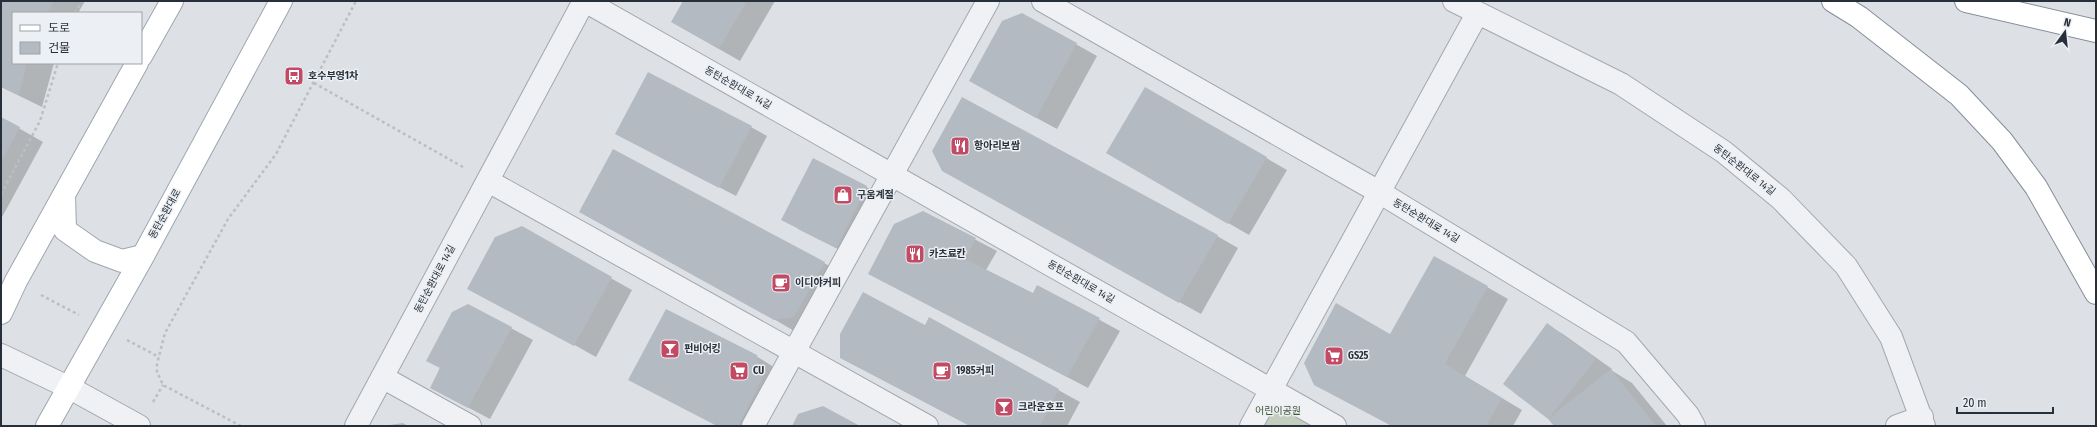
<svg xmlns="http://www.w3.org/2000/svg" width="2097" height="427" font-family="'Fira Sans Condensed','Noto Sans KR',sans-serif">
	<rect width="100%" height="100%" fill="#dde1e5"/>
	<path fill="#c4cebe" d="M1271,390l64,36h-84z"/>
	<path fill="#0003" d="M1,1h84l-7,12h-65v50h41l-12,44 -41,-20z
		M684,1h91l-35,60 -68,-39z
		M1022,14l75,42 -40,73 -66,-36z
		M1145,88l142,82 -38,65 -142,-82z
		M1,118l42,24 -42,77z
		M751,127l16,9 -31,60 -103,-54z
		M814,159l69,37 -31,60 -54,-27z
		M964,183l253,53 21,12 -37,66z
		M923,212l74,39 -11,19 47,24 4,-8 83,45 -32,57 -218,-114z
		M564,252l68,38 -36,67 -59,-33z
		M824,263l21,12 -49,57 -48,-28z
		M1487,287l21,12 -43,77 57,34 -9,16h-121l-56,-30 55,-61z
		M468,305l65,35 -43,79 -59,-31z
		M929,319l151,83 -13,24h-97l-107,-57 62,-43z
		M1547,325l16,9 49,35 -1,1 21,13 35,43h-112l-6,-8z
		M756,356l21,13 -12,57h-48z"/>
	<path fill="#b4bac1" d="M1,1h53l-7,12h-34v50h14l-8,32 -18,-9z
		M683,1h64l-28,48 -48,-27z
		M1022,13l55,30 -41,75 -67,-37 33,-60z
		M648,72l104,54 -33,62 -104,-54z
		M1145,87l122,70 -39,67 -122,-71z
		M962,97l256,138 -39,68 -237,-132 -10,-20z
		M1,117l19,10 -19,35z
		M613,149l212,113 -31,55 -20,3 -195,-108z
		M813,158l54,28 -31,62 -55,-28z
		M923,211l53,27 -11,21 68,34 4,-8 63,33 -33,59 -199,-103 26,-50z
		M522,226l90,51 -38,69 -107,-57 28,-52z
		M1434,256l54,30 -43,78 57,34 -16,28h-94l-78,-41 -10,-22 32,-60 54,31z
		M863,292l62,33 4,-8 130,72 -19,37h-70l-130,-68v-24z
		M468,304l44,23 -44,81 -38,-20 10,-20 -14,-7 26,-49z
		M666,309l91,46 5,24 -24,47h-21l-89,-46z
		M1547,323l49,36 -48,60 63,-50 45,57h-102l-6,-7 -45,-35z
		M823,406l37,20h-68l6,-12z
		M403,423l5,3h-18v-1z"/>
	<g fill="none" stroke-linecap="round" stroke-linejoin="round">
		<g stroke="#a3a8ae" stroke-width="24">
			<path id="minor" d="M585,1l750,425
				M1043,1l336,191 247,150 62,73 6,11
				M1454,1l167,83 103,68 57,47 65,67 45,71 33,89
				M488,181l439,245
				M1,355l69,33 69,38
				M382,377l88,49
				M356,426l228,-425
				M753,426l235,-425
				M1251,426l226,-412
				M1897,426l25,-9"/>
		</g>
		<g stroke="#9da6b0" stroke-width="24">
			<path id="major" d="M141,56l31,-55
				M64,195l1,35 30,21 27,10 21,-5
				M1,313l15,-32 121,-218
				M47,426l96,-170 138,-255"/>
		</g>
		<g stroke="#858f9a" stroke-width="24">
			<path id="highway" d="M1833,1l26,16 100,78 43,46 34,46 60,106
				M1966,1l130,30"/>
		</g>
		<path stroke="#bbbfc4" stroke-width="2.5" stroke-dasharray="3 3" stroke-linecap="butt" d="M75,13l7,-12
			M314,83l149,84
			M1,194l39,-73 18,-58
			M41,295l38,20
			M127,340l32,17
			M153,402l10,-17
			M241,426l-78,-41 -6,-13v-8l8,-31 63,-114 48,-65 80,-153"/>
		<use href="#minor" stroke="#eff1f4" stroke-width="22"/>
		<use href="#major" stroke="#fff" stroke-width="22"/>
		<use href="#highway" stroke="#fff" stroke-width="22"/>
	</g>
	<defs>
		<g id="bus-square" transform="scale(1)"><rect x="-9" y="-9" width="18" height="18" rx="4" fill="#c24a65" stroke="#eceff3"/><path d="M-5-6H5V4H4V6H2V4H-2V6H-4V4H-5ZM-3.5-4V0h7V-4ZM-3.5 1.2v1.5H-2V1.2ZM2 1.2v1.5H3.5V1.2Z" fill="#fff"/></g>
		<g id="restaurant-square" transform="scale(1)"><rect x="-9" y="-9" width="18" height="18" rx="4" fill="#c24a65" stroke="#eceff3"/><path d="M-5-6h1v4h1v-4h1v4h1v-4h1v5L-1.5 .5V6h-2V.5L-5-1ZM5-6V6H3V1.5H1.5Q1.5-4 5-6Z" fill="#fff"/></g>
		<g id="shop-square" transform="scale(1)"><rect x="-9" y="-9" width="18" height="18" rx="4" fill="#c24a65" stroke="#eceff3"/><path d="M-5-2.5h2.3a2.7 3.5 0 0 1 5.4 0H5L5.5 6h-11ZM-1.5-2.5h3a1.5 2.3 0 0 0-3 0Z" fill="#fff"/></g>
		<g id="cafe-square" transform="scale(1)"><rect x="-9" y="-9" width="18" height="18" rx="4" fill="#c24a65" stroke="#eceff3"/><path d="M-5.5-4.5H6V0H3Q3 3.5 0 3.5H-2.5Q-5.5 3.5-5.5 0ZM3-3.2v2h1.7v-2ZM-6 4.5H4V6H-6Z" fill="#fff"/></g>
		<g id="bar-square" transform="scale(1)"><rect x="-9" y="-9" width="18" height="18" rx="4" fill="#c24a65" stroke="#eceff3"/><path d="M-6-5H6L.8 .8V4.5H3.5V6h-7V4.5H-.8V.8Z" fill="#fff"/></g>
		<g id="supermarket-square" transform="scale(1)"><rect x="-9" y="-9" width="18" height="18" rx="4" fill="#c24a65" stroke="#eceff3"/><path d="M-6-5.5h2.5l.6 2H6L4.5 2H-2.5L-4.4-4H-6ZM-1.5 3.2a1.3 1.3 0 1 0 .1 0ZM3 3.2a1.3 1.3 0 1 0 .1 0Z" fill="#fff"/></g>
	</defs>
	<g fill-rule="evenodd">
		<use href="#bus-square" x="294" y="76"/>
		<use href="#restaurant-square" x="960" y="146"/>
		<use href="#shop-square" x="843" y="195"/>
		<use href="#restaurant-square" x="915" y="254"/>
		<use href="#cafe-square" x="781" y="283"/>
		<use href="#bar-square" x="670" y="349"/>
		<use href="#supermarket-square" x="1334" y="356"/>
		<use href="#supermarket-square" x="739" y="371"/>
		<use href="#cafe-square" x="942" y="371"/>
		<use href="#bar-square" x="1004" y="407"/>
	</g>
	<g text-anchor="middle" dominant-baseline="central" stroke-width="3" stroke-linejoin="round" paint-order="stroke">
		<g font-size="10" font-weight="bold" fill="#27303a" stroke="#eceff3" text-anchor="start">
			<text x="308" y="76">호수부영1차</text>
			<text x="974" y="146">항아리보쌈</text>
			<text x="857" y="195">구움계절</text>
			<text x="929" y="254">카츠료칸</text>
			<text x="795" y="283">이디야커피</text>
			<text x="684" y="349">펀비어킹</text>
			<text x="1348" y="356">GS25</text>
			<text x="753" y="371">CU</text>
			<text x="956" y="371">1985커피</text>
			<text x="1018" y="407">크라운호프</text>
		</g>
		<g font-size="10" fill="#27303a" stroke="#eceff3">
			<text transform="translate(738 88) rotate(30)">동탄순환대로 14길</text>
			<text transform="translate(1744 170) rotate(38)">동탄순환대로 14길</text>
			<text transform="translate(165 214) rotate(-61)">동탄순환대로</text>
			<text transform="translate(1426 221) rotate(31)">동탄순환대로 14길</text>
			<text transform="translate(435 279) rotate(-62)">동탄순환대로 14길</text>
			<text transform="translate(1081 282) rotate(30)">동탄순환대로 14길</text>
		</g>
		<g font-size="10" fill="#3e5536" stroke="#eceff3">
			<text x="1278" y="411">어린이공원</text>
		</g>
	</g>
	<rect width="2097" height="427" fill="none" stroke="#27303a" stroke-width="4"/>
	<rect x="12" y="12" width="130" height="52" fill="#eceff3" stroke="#9da3a9"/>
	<rect x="20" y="25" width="20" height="6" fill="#ffffff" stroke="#9da3a9"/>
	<text x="48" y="32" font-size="12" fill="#27303a">도로</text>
	<rect x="20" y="42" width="20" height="12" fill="#b4bac1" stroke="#9da3a9"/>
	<text x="48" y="52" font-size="12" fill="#27303a">건물</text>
	<g transform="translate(2065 32) rotate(15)" stroke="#eceff3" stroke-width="3" paint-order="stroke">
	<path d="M0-3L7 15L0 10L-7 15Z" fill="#27303a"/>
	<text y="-6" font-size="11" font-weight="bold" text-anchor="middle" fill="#27303a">N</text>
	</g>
	<path d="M1957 407v6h96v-6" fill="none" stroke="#27303a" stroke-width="2"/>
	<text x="1963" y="407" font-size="12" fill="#27303a" stroke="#eceff3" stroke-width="3" paint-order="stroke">20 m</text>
</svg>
